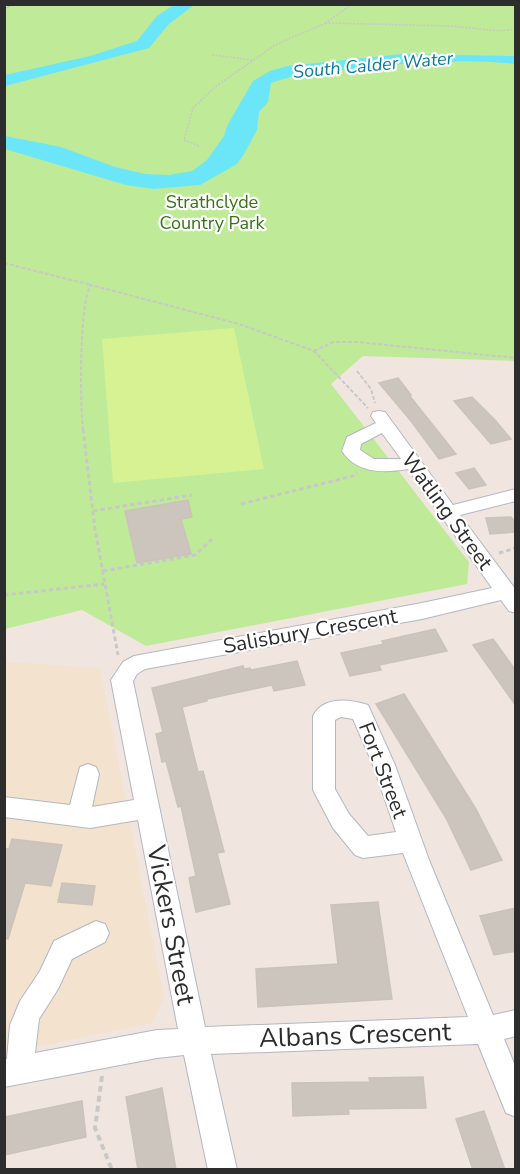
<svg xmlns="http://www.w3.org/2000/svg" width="520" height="1174" font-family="'Nunito Sans',sans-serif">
	<rect width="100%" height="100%" fill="#f0e6df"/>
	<path fill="#f2e2ce" d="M4,662l96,6 64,331 -12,24 -147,30z"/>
	<path fill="#bfea98" d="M4,5h511v356l-152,-5 -32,28 138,178 -2,22 -321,62 -64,-36 -77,19z"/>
	<path fill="#d6f293" d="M234,328l30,141 -151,14 -11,-144z"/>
	<path fill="#6be6f9" d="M174,5h20l-25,19 -20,24 -144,38v-11l85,-19 47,-15 20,-25z
		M402,54l113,2v8c-54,-6 -108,-1 -162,5 -29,3 -55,4 -82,14l-3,19 -9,10 -2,18 -13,24 -7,10 -37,21 -46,4 -28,-4 -121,-36v-13l56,11 54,20 30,7 24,1 23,-4 15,-11 17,-24 3,-10 26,-45 17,-10 18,-5z"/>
	<path fill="#cbc5bd" stroke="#ccc2b8" stroke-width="1.5" d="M398,378l13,17h-2l47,59 -17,5 -28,-38 -32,-38z
		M472,397l23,23 16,19 -20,5 -37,-43z
		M474,468l12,17 -17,4 -13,-16z
		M188,500l4,17 -11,2 10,35 -54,9 -12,-52z
		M511,517l5,6v9l-26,2 -4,-16z
		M435,629l12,22 -68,14 2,5 -31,6 -9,-23 43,-9 -2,-3z
		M493,639l23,32v35l-43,-61z
		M297,661l8,24 -31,6 -2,-6 -65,14v2l-25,6 16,65 5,-1 13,50 8,31 -7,1 13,51 -34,8 -7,-34 7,-2 -15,-70 -3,1 -12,-46 -4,1 -6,-28 7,-2 -11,-44 91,-22 1,3 6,-1 1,2z
		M404,694l72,115 26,51 -31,10 -25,-52 -70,-114z
		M12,839l50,6 -11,41 -26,-3 -17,56 -4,-1v-89h5z
		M62,883l33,3 -3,19 -34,-3z
		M378,902l14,97 -134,8 -2,-38 82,-5 -7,-59z
		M516,908v43l-22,4 -14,-39z
		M423,1077l3,31 -78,1 1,5 -56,2 -1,-33 78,-1 -1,-4z
		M162,1088l14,82h-38l-12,-73z
		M82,1101l4,36 -82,18v-38z
		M484,1111l21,59h-32l-17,-51z"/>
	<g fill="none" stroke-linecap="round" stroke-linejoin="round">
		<g stroke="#b3b7c2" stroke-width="2">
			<path id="minor" d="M4,4h8l-8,4z
				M379,411l6,1 68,93 63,-16v12l-56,14 56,75v23l-7,-2 -8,-11 -79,19 -277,50 -8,5 -4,7 72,346 263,-10 -65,-164 -40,5 -8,-3 -22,-27 -20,-38v-74c10,-20 36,-17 55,-11l27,60 34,95 64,155 23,-5v26l-12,3 12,29v49l-10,-4 -28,-69 -267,10 26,116h-29l-24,-115 -27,3 -153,29v-28h3l3,-34 10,-24 20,-30 14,-30 42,-20 9,3 4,9 -4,9 -33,17 -14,30 -19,30 -4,34 122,-23 21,-1 -40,-209 -48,8 -86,-11v-20l66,8 10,-38 8,-3 8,3 3,7 -7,33 42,-7 -23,-120 12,-18 11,-6 288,-53 70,-15 -84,-119c-24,4 -51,5 -66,-18l5,-14 29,-14 -5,-7 2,-4zM382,433l19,26h-27l-14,-9 1,-6zM341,717l12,2 20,46 23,67 -28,4 -19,-22 -14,-25v-69z"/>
		</g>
		<path stroke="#c8c8c8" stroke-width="1.5" stroke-dasharray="2 1.5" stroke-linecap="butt" d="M352,4l-26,19 125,3 49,5 16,-2
			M212,55l40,5
			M199,146l-15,-6 9,-32 22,-21 60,-42 51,-22"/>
		<path stroke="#c8c8c8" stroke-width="2" stroke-dasharray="4 2" stroke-linecap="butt" d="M4,263l87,22
			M314,351l19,-9h24l159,16
			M357,371l14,18 4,14
			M83,430c-3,-23 -4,-130 8,-145l148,39 75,27 54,57"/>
		<path stroke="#c8c8c8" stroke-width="3" stroke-dasharray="4.5 3" stroke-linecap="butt" d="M83,429l12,100 23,126
			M241,504l112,-28 4,-4
			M93,511l99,-16
			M499,553l17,-5
			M103,571l92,-16 17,-16
			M4,595l100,-11"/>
		<path stroke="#c8c8c8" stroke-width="4" stroke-dasharray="6 4" stroke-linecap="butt" d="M102,1076l-7,52 17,42"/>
		<use href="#minor" fill="#fff" fill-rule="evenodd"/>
	</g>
	<g text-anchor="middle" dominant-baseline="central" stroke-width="4.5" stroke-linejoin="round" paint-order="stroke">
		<g font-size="18" font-style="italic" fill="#047c9d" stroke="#fff">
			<text transform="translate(373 65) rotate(-5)">South Calder Water</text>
		</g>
		<g font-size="18" fill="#357315" stroke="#fff">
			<text x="212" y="202">Strathclyde<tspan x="212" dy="21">Country Park</tspan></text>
		</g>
		<g font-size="21" fill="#2d2d2d" stroke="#fff">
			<text transform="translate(447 511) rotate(54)">Watling Street</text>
			<text transform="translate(310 631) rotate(-10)">Salisbury Crescent</text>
			<text transform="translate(383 770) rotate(69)">Fort Street</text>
		</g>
		<g font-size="26" fill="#2d2d2d" stroke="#fff">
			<text transform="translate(171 925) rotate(79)">Vickers Street</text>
			<text transform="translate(355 1035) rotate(-2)">Albans Crescent</text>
		</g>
	</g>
	<rect width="520" height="1174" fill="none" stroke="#2d2d2d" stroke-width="12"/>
</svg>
